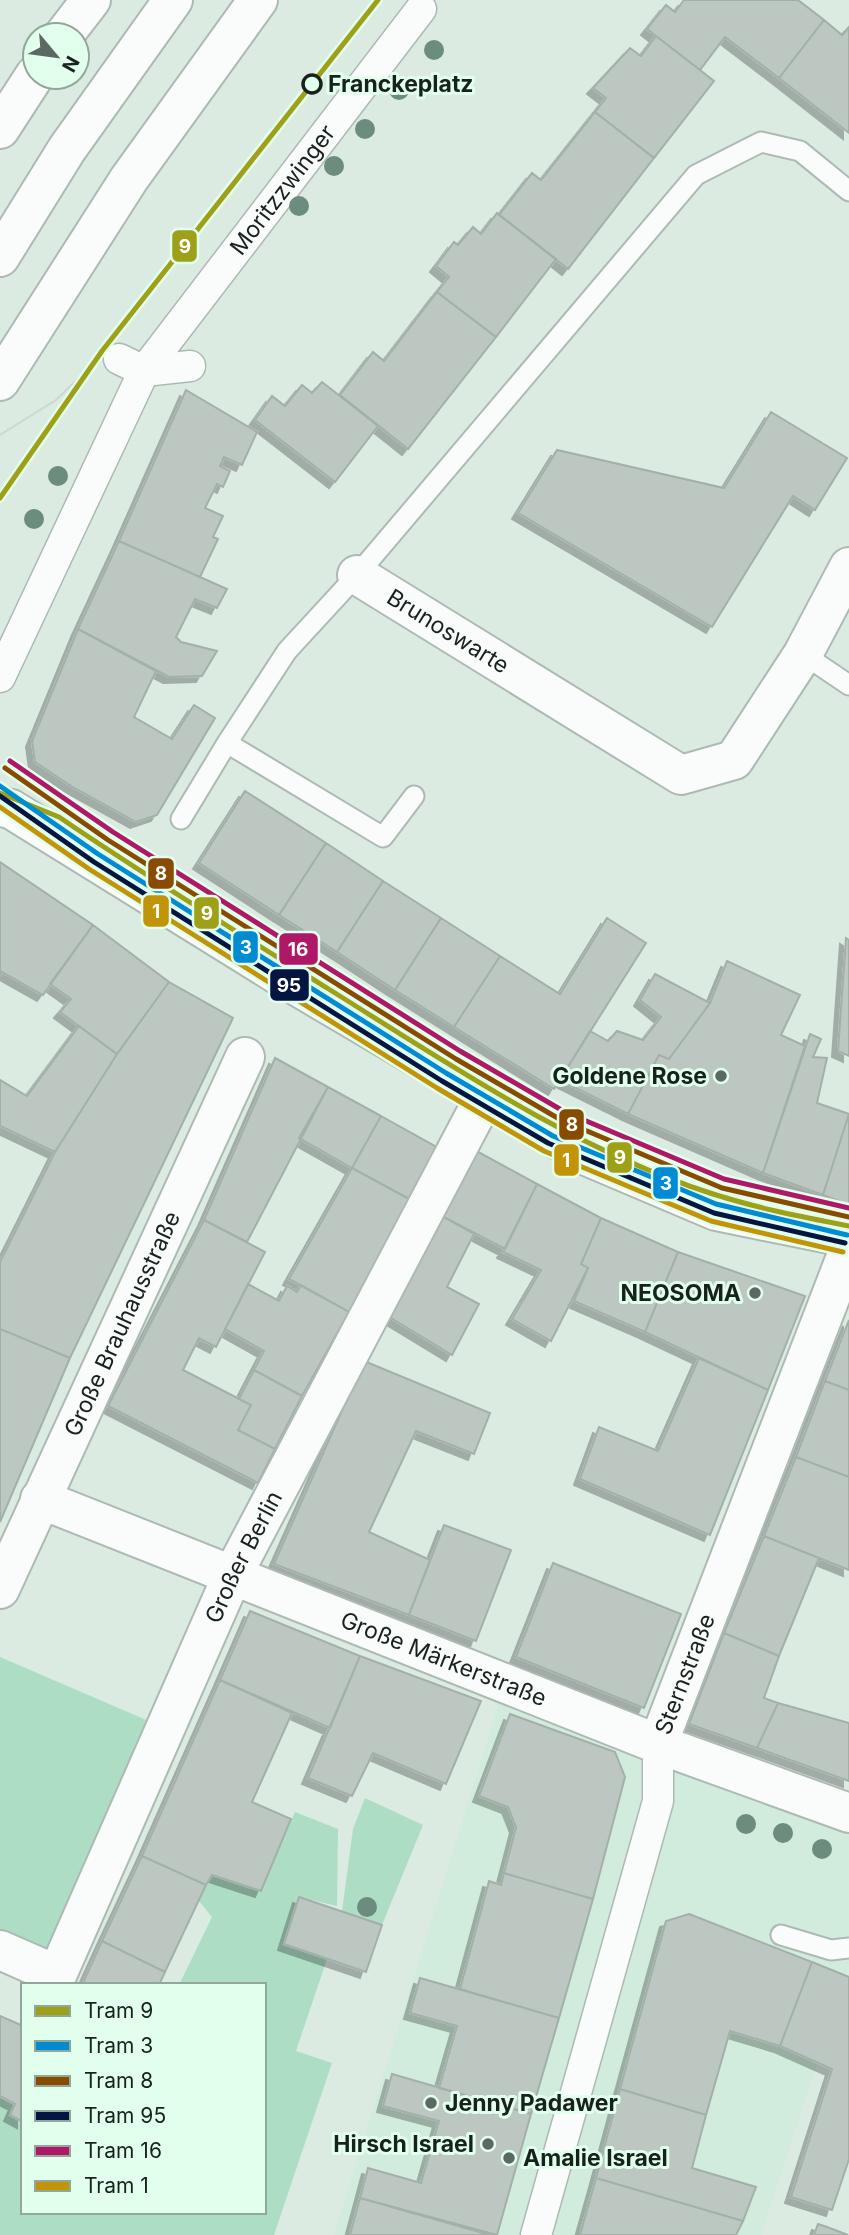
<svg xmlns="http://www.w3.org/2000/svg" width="849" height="2235" font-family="Inter,sans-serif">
	<defs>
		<filter id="shadow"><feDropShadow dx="-6" dy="6" stdDeviation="0" flood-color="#0004"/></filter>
	</defs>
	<rect width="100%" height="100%" fill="#dbebe2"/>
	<path fill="#d1ecdc" d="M503,1690l346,137v139l-88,269h-427z"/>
	<path fill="#addec4" d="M0,1657l165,71 -108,247 -57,-25z
		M365,1798l58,27 -41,100 -40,-14 11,-82z
		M295,1812l43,17 -1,77 -38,-9 -15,46 43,16 -31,92 36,12 -58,172h-274v-137l15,8 -5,9 13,7v90h241v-227h-85l33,-68 -13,-16 13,-26 49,16z"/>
	<path fill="#bbc7c0" stroke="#a3b0a9" stroke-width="2" filter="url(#shadow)" d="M684,0h114l26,20 -45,58 -54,-41 -25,33 -53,-41 19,-24 9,7z
		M824,20l18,15 7,-8v106l-70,-55z
		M656,36l58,45 -60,77 -59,-46 11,-14 -13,-10 37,-40 11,8z
		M595,112l59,46 -86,111 -69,-54 33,-42 9,7z
		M497,213l59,46 -60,78 -59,-45 12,-15 -13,-11 18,-24 4,3 15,-18 8,7z
		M437,292l59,45 -88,112 -68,-54 33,-43 11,9z
		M322,382l56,44 -43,56 -80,-62 17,-24 13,10 17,-21 10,8z
		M186,390l71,42 -15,33 -18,-8 -4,9 10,5 -7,16 -6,-3 -12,24 18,8 -10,21 5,2 -18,38 -81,-36z
		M771,412l76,46 -32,52 -22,-14 -81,131 -194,-114 39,-63 167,38z
		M119,541l108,48 -10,19 -22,-9 -19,38 5,5 36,9 -15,25 -33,1 -91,-48z
		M78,629l78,42 -22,46 38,22 22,-34 21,13 -58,97 -21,7 -65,-36 -36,-24 -3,-21z
		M245,791l81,52 -47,72 -80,-52z
		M326,843l57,38 -46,71 -58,-37z
		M0,862l93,63 -50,70 -41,-23 -2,3z
		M383,881l58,37 -46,72 -58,-38z
		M441,918l59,38 -46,71 -59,-37z
		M607,918l39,25 -92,146 -100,-62 46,-71 60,38z
		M93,925l76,57 -52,72 -57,-42 11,-13 -21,-15z
		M846,938l3,2v116l-11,-5z
		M727,961l73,34 -19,40 24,11 -42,127 -135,-59 31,-59 10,4 41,-56z
		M655,974l55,29 -41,56 -10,-4 -31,59 -68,-34 30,-49 18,10 9,-10 26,9 18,-23 -21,-17z
		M169,982l64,36 -163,340 -70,-29v-67l55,-110 62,-98z
		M79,1026l38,28 -62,98 -55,-26v-46l27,16z
		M810,1034l11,5 -8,18 14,1 -10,45 32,11 -26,81 -60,-22z
		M275,1058l53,29 -81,155 -43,-22z
		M328,1087l53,29 -29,52 -53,-30z
		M849,1114v91l-26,-10z
		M381,1116l59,33 -29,51 -59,-32z
		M471,1148l66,36 -32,65 -67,-35z
		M352,1168l59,32 -62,112 -60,-33z
		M537,1184l64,34 -20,46 7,4 -37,73 -39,-22 29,-49 -38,-18z
		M438,1214l36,20 -27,53 32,17 -27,51 -66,-40z
		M601,1218l77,34 -33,80 -71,-31 14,-33 -7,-4z
		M204,1220l61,32 -49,95 -17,-9 -16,32 68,35 -13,25 37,19 -17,34 -150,-77z
		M678,1252l127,44 -37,94 -123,-58z
		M248,1284l31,17 8,-15 10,6 4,-7 48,27 -47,84 -48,-26 10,-19 -39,-22z
		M849,1320v70l-24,-9z
		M0,1329l70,29 -70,164z
		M699,1358l69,32 -58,145 -130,-56 19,-52 59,24z
		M364,1361l126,52 -16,41 -58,-23 -47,101 61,28 -21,55 -135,-51z
		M254,1370l48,26 -27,53 -37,-19 13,-25 -12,-6z
		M825,1381l24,9v87l-53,-20z
		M796,1457l53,20v93l-85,-34z
		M444,1525l67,25 -35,91 -67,-26z
		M764,1536l55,22 -40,98 -55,-23z
		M553,1563l128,51 -37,94 -128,-51z
		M250,1611l110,45 -30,72 -110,-48z
		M724,1633l55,23 -15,42 14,5 -21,45 -68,-24z
		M360,1656l121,45 -35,83 -73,-31 -21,43 -44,-18z
		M220,1680l72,33 -40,89 39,17 -30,72 -49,-16 -6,10 -64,-29z
		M778,1703l71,20v58l-92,-33z
		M510,1714l105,38 10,25 -32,122 -89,-26 12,-46 -8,-20 -29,-11z
		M142,1856l64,29 -41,87 -63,-31z
		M504,1873l89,26 -34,119 -99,-29 29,-108 12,4z
		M299,1897l83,28 -16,47 -82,-28z
		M689,1914l123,48 -32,84 -50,-15 -24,84 -86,-26 46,-168z
		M102,1941l63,31 -6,13h-77z
		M812,1962l37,15v182l-17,51 -41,-13 41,-128 -52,-23z
		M420,1978l139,40 -28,96 -92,-26 18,-62 -47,-13z
		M0,2016l23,10v96l-13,-7 5,-11 -15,-8z
		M392,2074l139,40 -34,121 -137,-37 8,-30 53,15 18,-62 -56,-15z
		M620,2089l86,26 -14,53 64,19 -13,34 -147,-43z
		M596,2178l147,43 -7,14h-156z
		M360,2198l130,37h-140z
		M818,2224l9,3 21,8h-34z"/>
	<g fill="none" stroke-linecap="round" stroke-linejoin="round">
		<g stroke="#adbab3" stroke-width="23">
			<path id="service" d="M803,654l46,31
				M414,796l-31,41 -156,-94 60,-92 70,-76 339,-400 65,-33 39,9 49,40
				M181,819l46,-76
				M781,1935l50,15 18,-2"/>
		</g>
		<g stroke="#adbab3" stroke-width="33">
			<g id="pedestrian">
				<path d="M119,359l25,12 46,-5"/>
				<path id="s1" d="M144,371l277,-362"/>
				<path d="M0,677l144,-306 14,-14"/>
				<path d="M536,2235l122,-434v-57"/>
			</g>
		</g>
		<g stroke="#adbab3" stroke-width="42">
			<g id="minor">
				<path id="s2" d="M357,575l324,200 53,-15 69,-106 46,-87"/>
				<path d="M0,807l11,2 274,170 299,176 132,56 133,27"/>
				<path id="s3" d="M40,1499l618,245 191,69"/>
				<path id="s4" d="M0,1589l245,-532"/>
				<path id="s5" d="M658,1744l191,-495"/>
				<path id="s6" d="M0,1950l57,25 176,-401 251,-476"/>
			</g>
		</g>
		<g stroke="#adbab3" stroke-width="42">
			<path id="tertiary" d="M0,257l67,-108 106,-149"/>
		</g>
		<g stroke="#adbab3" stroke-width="42">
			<path id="primary" d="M64,35l27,-35
				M0,129l35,-54
				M0,381l129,-202 129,-179"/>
		</g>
		<use href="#service" stroke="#fafcfb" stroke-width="19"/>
		<use href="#pedestrian" stroke="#fafcfb" stroke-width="30"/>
		<use href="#minor" stroke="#fafcfb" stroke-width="38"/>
		<use href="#tertiary" stroke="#fafcfb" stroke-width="38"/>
		<use href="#primary" stroke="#fafcfb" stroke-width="38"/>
		<path stroke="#d0d5d2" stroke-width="2" d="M0,435l56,-35 32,-31"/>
		<g stroke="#e2ffee" stroke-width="10">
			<path id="tram-1" d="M0,498l102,-147 276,-351
				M0,793l59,24c88,60 178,115 268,171 122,76 245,160 383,205 46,15 92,24 139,33"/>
		</g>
		<g stroke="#e2ffee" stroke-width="10">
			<path id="tram-2" d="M0,786l98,68 348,219 107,63 163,68 131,31"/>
		</g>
		<g stroke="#e2ffee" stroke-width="10">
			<path id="tram-3" d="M5,768l103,72 348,219 105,61 161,68 127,29"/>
		</g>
		<g stroke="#e2ffee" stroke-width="10">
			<path id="tram-4" d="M0,796l94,66 348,219 106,62 166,70 131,30"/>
		</g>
		<g stroke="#e2ffee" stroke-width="10">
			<path id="tram-5" d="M10,761l103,71 347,219 105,61 159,67 125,29"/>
		</g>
		<g stroke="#e2ffee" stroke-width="10">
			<path id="tram-6" d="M0,807l89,62 348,219 107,63 167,70 132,31"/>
		</g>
		<use href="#tram-1" stroke="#9ea118" stroke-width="5"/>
		<use href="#tram-2" stroke="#008bd2" stroke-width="5"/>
		<use href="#tram-3" stroke="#884b00" stroke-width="5"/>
		<use href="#tram-4" stroke="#051541" stroke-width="5"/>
		<use href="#tram-5" stroke="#af1867" stroke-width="5"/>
		<use href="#tram-6" stroke="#c29407" stroke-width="5"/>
	</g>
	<g fill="#6c8c7d">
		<circle cx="434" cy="50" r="10"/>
		<circle cx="399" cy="90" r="10"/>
		<circle cx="365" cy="129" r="10"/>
		<circle cx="334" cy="166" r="10"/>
		<circle cx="299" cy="206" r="10"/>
		<circle cx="58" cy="476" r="10"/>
		<circle cx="34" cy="519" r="10"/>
		<circle cx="746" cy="1824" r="10"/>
		<circle cx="783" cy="1833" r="10"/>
		<circle cx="822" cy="1849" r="10"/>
		<circle cx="367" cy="1907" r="10"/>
	</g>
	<circle fill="#e2ffee" stroke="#18221d" stroke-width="3.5" cx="312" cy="84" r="9"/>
	<g fill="#5c6862" stroke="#e2ffee" stroke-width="2.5">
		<circle cx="721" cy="1076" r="7"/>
		<circle cx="755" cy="1293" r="7"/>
		<circle cx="431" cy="2103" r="7"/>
		<circle cx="488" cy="2144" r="7"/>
		<circle cx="509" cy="2158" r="7"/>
	</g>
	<g text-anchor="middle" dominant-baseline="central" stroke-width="6" stroke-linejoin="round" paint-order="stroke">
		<g font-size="23" font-weight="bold" fill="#18221d" stroke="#e2ffee" text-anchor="start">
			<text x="328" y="84">Franckeplatz</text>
		</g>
		<g font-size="23" fill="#18221d" stroke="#e2ffee">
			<text stroke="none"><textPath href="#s1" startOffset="228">Moritzzwinger</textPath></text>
			<text stroke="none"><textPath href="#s2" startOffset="107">Brunoswarte</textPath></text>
			<text stroke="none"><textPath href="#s4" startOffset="292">Große Brauhausstraße</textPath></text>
			<text stroke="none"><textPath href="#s6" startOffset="520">Großer Berlin</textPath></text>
			<text stroke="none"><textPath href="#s3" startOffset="434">Große Märkerstraße</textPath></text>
			<text stroke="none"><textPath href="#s5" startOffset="75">Sternstraße</textPath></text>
		</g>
		<g font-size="23" font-weight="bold" fill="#18221d" stroke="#e2ffee" text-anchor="end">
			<text x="707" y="1076">Goldene Rose</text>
			<text x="741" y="1293">NEOSOMA</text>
			<text x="445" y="2103" text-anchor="start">Jenny Padawer</text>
			<text x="474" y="2144">Hirsch Israel</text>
			<text x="523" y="2158" text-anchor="start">Amalie Israel</text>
		</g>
	</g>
	<g stroke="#e2ffee" stroke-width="2.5">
		<rect x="171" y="229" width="27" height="34" rx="7" fill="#9ea118"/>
		<rect x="147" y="857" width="28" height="33" rx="7" fill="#884b00"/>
		<rect x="142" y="894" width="28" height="34" rx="7" fill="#c29407"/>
		<rect x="193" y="896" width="27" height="34" rx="7" fill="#9ea118"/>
		<rect x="232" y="930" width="27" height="34" rx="7" fill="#008bd2"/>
		<rect x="278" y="932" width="41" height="34" rx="7" fill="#af1867"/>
		<rect x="269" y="968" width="41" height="34" rx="7" fill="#051541"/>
		<rect x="558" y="1108" width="27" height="33" rx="7" fill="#884b00"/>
		<rect x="606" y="1141" width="27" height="33" rx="7" fill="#9ea118"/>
		<rect x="553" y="1143" width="27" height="34" rx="7" fill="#c29407"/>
		<rect x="652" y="1166" width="27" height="34" rx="7" fill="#008bd2"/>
	</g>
	<g font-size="19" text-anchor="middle" font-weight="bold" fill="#fff">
		<text x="185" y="253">9</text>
		<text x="161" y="880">8</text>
		<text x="156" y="918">1</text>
		<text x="207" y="920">9</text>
		<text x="246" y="954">3</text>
		<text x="298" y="956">16</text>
		<text x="289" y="992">95</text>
		<text x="572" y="1131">8</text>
		<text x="620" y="1164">9</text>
		<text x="566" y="1167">1</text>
		<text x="666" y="1190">3</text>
	</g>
	<rect x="21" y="1983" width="245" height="231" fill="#e2ffee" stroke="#91a79a" stroke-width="2"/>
	<rect x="35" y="2006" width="35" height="10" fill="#9ea118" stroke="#91a79a" stroke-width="2"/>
	<text x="84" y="2018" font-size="21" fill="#18221d">Tram 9</text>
	<rect x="35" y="2041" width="35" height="10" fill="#008bd2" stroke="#91a79a" stroke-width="2"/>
	<text x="84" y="2053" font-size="21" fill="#18221d">Tram 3</text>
	<rect x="35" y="2076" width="35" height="10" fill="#884b00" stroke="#91a79a" stroke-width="2"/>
	<text x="84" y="2088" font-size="21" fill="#18221d">Tram 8</text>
	<rect x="35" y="2111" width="35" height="10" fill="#051541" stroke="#91a79a" stroke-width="2"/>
	<text x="84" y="2123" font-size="21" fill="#18221d">Tram 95</text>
	<rect x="35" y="2146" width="35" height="10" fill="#af1867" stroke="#91a79a" stroke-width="2"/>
	<text x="84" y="2158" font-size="21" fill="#18221d">Tram 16</text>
	<rect x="35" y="2181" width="35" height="10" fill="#c29407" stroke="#91a79a" stroke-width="2"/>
	<text x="84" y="2193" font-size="21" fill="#18221d">Tram 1</text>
	<g transform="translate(56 56) rotate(119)"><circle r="33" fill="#e2ffee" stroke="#91a79a" stroke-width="2"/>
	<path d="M0-5L12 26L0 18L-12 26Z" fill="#5c6862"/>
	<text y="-10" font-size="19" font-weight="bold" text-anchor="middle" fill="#18221d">N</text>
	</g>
</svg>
